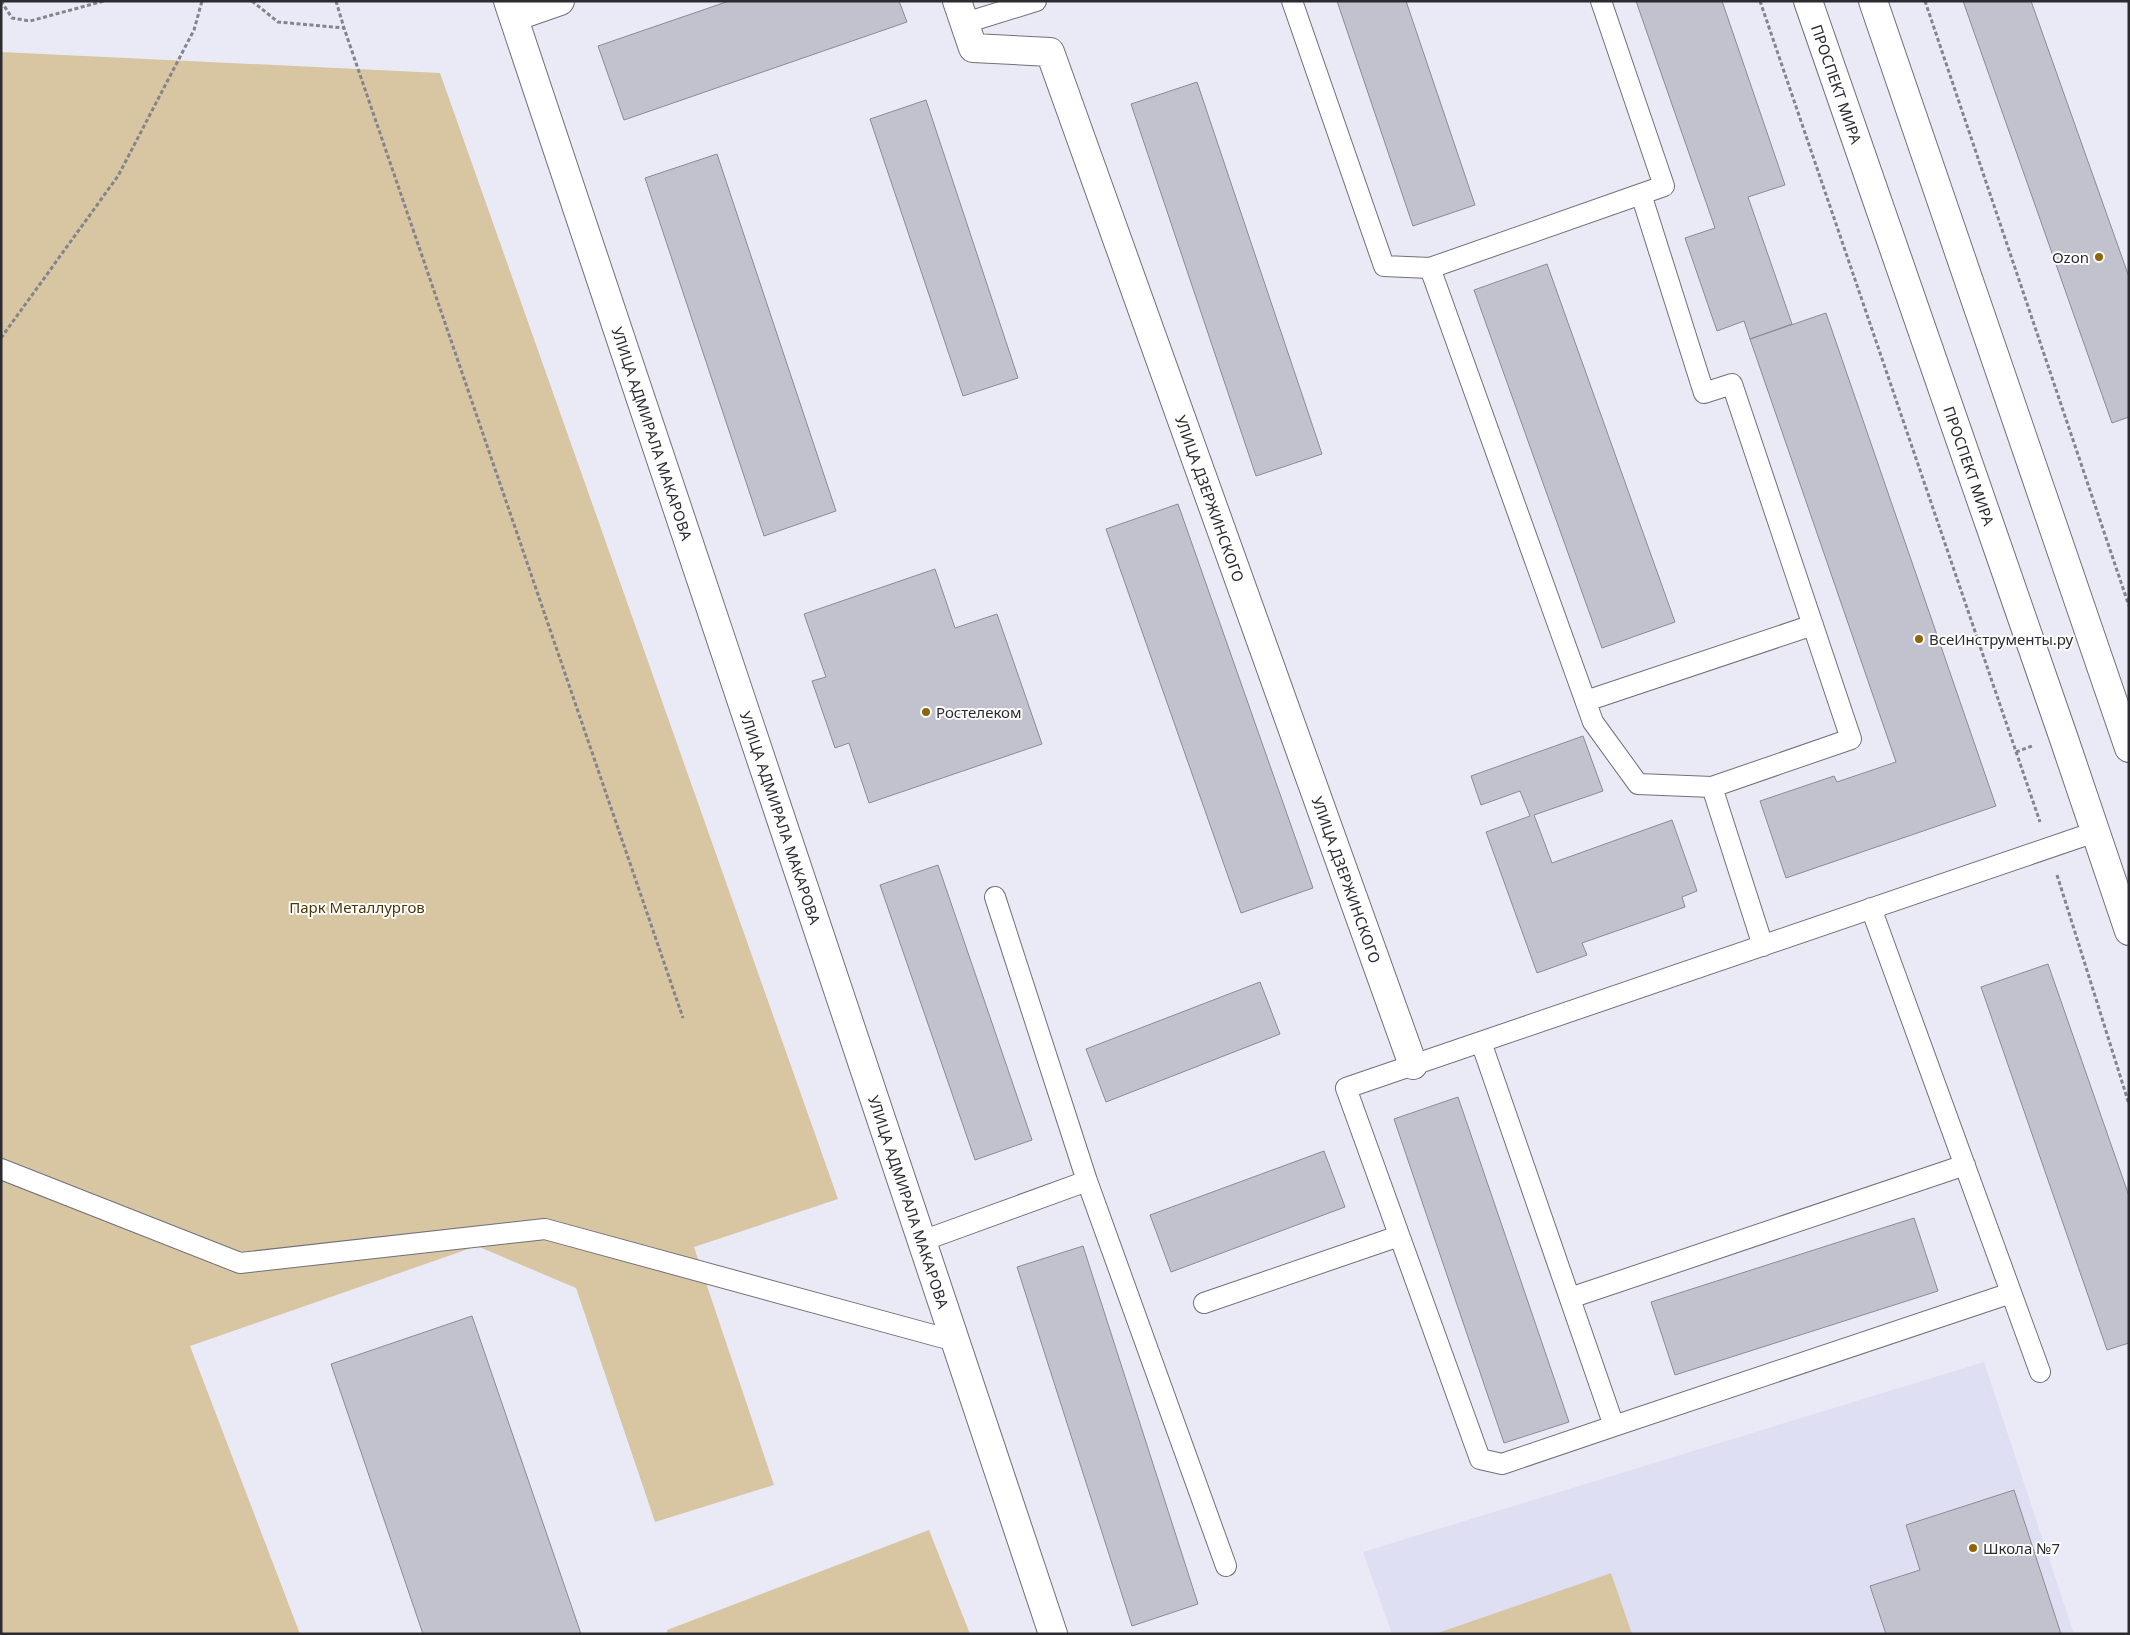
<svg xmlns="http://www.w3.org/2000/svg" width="2130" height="1635" font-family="'Noto Sans',sans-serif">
	<rect width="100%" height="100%" fill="#eaeaf6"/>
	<path fill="#dfdff3" d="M1984,1362l90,272h-682l-29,-82z"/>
	<path fill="#d8c5a1" d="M1,52l439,21 398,1126 -144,48 80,238 -119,37 -79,-234 -99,-42 -287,100 110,288h-299z
		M929,1530l41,104h-303v-4z
		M1611,1573l21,61h-197z"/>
	<path fill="#c2c2ce" stroke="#8b8b96" d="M729,1h170l8,21 -283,98 -26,-74z
		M1337,1h69l69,204 -62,21z
		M1636,1h86l63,184 -37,12 44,127 -42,15 -6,-18 -27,10 -32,-93 30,-10z
		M1963,1h68l98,276v140l-17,6z
		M1197,82l125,372 -66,22 -125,-372z
		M926,100l92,278 -55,18 -93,-277z
		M717,154l119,357 -72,25 -119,-358z
		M1547,264l128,358 -73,26 -128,-358z
		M1826,313l170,493 -210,72 -26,-77 74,-25 3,6 59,-20 -146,-423z
		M1178,504l135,384 -72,25 -135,-384z
		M935,569l20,59 42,-14 45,130 -173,59 -20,-60 -14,5 -23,-67 14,-4 -22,-63z
		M1583,736l20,55 -69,24 18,48 120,-43 25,71 -15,6 3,10 -103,36 5,12 -50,18 -51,-141 44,-16 -10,-25 -39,14 -10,-29z
		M938,865l94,275 -57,20 -95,-275z
		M2048,964l81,232v147l-22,7 -126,-363z
		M1260,982l20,52 -174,68 -20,-53z
		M1458,1097l111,325 -65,21 -110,-324z
		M1324,1151l21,56 -174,65 -21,-57z
		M1914,1218l24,73 -263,84 -24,-73z
		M1083,1246l115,358 -66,22 -115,-359z
		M472,1316l109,318h-158l-92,-270z
		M2014,1490l47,144h-175l-16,-48 50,-16 -14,-45z"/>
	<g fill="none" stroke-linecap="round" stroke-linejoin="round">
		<g stroke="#70707b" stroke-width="22">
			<path id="service" d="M1292,1l92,265 46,2 163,454 45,62 74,3
				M1601,1l63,185 -23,8 63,199 28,-9 119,355 -139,48 51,159
				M965,23l71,-22
				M1430,268l211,-74
				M1586,701l227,-76
				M995,897l92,284 139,385
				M1871,908l169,464
				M1481,1042l133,384 -112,38 -22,-5 -134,-371 749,-256
				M1,1169l239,94 305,-34 410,112
				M922,1241l165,-60
				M1570,1298l395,-133
				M1204,1303l195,-67
				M1614,1426l397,-133"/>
		</g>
		<g stroke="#70707b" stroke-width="30">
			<g id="minor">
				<path id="s1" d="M957,1l16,47 77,4 363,1013"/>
				<path d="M514,17l46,-16"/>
			</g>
		</g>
		<g stroke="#70707b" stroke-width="30">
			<g id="tertiary">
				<path id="s2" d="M508,1l545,1633"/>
			</g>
		</g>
		<g stroke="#70707b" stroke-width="30">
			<g id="secondary">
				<path id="s3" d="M1808,1l255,735 66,195"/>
				<path d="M1873,1l256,747"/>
			</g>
		</g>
		<path stroke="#84848c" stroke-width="3" stroke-dasharray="4 2.5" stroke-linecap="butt" d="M1,1l11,17 18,3 74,-20
			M252,1l26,21 66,6 339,990
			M336,1l8,27
			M1760,1l280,821
			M1925,1l204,605
			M1,338l117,-162 76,-146 8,-29
			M2016,752l16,-6
			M2057,875l72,229"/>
		<use href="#service" stroke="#fff" stroke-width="20"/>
		<use href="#minor" stroke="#fff" stroke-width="28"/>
		<use href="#tertiary" stroke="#fff" stroke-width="28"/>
		<use href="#secondary" stroke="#fff" stroke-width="28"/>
	</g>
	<g fill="#8d670a" stroke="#fff" stroke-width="2">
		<circle cx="2099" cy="257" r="5"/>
		<circle cx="1919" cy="639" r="5"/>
		<circle cx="926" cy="712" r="5"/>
		<circle cx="1973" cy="1548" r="5"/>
	</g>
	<g text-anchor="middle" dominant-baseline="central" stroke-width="4" stroke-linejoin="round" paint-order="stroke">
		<g font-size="15" fill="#2b2b30" stroke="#fff">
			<text stroke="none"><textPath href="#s3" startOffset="88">ПРОСПЕКТ МИРА</textPath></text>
			<text stroke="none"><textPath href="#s2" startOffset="456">УЛИЦА АДМИРАЛА МАКАРОВА</textPath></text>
			<text stroke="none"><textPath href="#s3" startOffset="492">ПРОСПЕКТ МИРА</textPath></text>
			<text stroke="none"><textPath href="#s1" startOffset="601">УЛИЦА ДЗЕРЖИНСКОГО</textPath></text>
			<text stroke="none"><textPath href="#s2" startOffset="861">УЛИЦА АДМИРАЛА МАКАРОВА</textPath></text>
			<text stroke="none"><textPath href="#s1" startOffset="1006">УЛИЦА ДЗЕРЖИНСКОГО</textPath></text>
			<text stroke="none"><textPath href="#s2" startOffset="1266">УЛИЦА АДМИРАЛА МАКАРОВА</textPath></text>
		</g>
		<g font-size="15" fill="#2b2b30" stroke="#fff" text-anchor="start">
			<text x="2089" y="257" text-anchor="end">Ozon</text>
			<text x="1929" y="639">ВсеИнструменты.ру</text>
			<text x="936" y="712">Ростелеком</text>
			<text x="1983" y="1548">Школа №7</text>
		</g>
		<g font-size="15" fill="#4c3602" stroke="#fff">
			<text x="357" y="907">Парк Металлургов</text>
		</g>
	</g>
	<rect width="2130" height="1635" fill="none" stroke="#2b2b30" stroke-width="5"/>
</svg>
